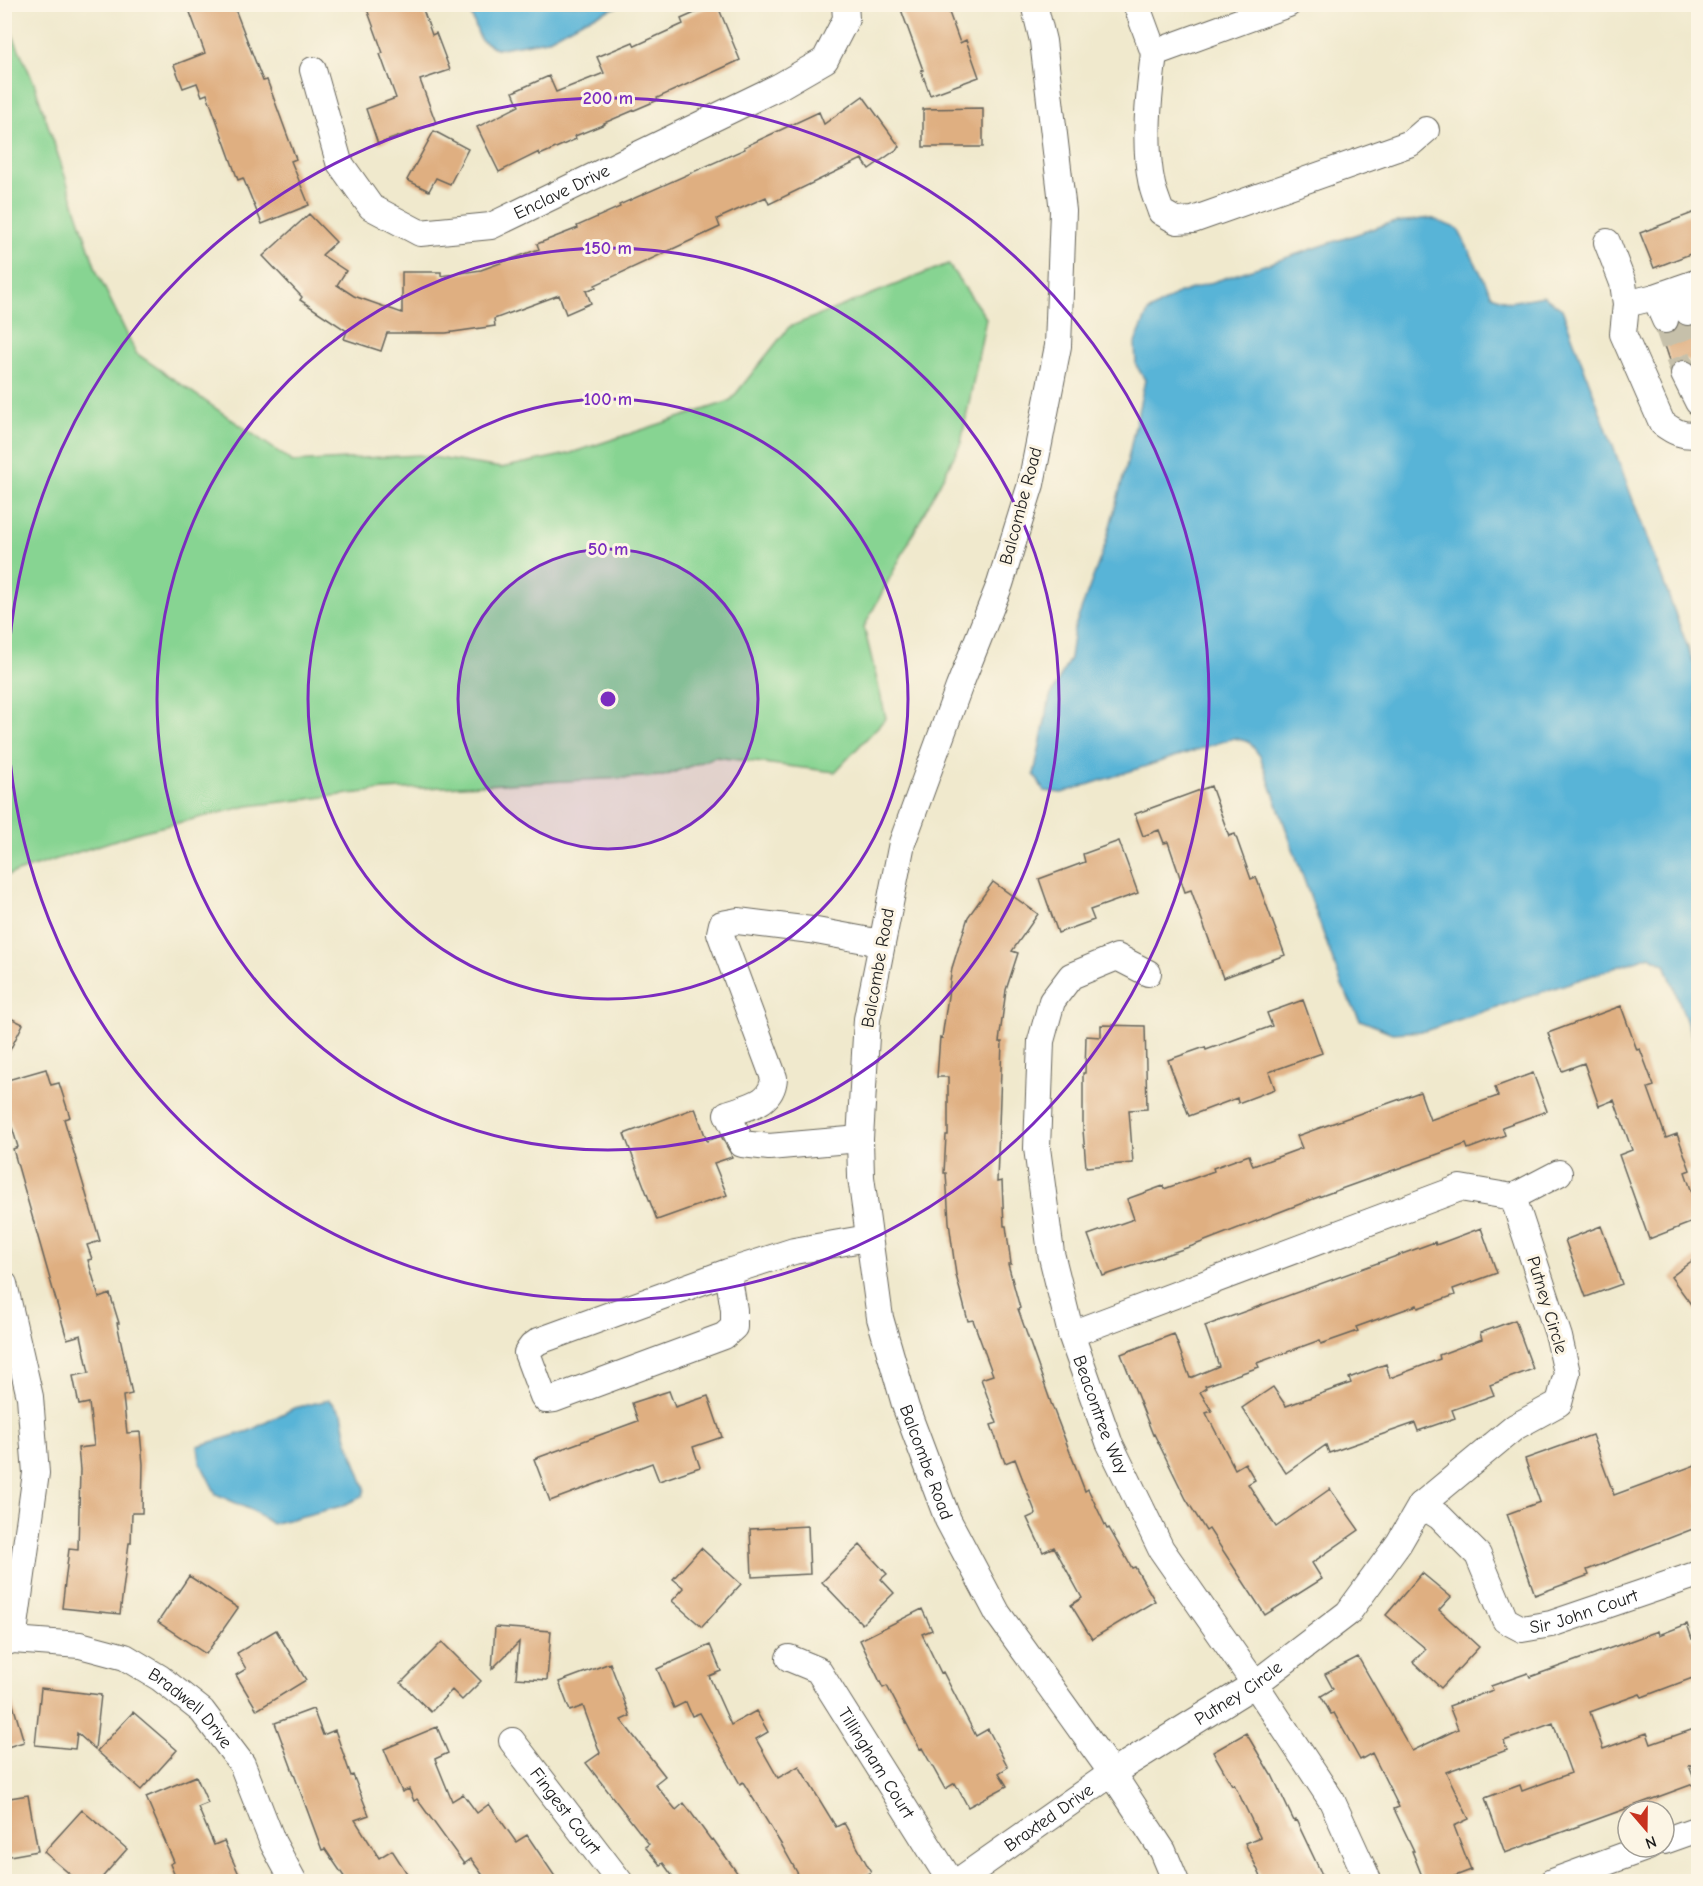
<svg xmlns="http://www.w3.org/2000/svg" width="1703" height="1886" font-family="'Comic Neue',sans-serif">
	<rect width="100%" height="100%" fill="#fcf5e5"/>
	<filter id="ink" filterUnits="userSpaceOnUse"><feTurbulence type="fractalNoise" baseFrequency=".0167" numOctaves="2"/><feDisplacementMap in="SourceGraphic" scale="12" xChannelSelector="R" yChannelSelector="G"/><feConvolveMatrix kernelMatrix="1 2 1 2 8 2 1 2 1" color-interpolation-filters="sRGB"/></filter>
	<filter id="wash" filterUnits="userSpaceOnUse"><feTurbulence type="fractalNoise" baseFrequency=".008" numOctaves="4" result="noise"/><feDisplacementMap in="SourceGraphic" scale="24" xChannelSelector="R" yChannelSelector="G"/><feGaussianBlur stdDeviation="1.35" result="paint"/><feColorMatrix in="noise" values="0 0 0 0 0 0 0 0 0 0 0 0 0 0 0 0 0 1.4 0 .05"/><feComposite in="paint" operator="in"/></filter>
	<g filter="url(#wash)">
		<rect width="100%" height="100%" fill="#f0e9cd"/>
		<path fill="#87d492" stroke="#527857" stroke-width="1.5" d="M5,18l29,65 63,189 39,81 157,109 126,-7 82,13 67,-14 162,-53 59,-74 159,-63 38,54 -25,125 -97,184 22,91 -51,54 -120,-15 -51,19 -280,14 -136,16 -108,26 -135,44z"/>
		<path fill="#59b4d7" stroke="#3a687a" stroke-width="1.5" d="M468,5v-1l154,1 -38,15 -37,20 -51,9 -16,-10z
			M1431,218l27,11 34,66 17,7 34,-6 19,13 136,366v377l-33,-88 -15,-8 -225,75 -33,2 -32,-13 -18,-34 -82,-230 -11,-14 -15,-4 -172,55 -18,-2 -10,-17 16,-77 20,-39 4,-29 31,-84 22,-82 18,-83 -9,-15 -1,-22 13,-31 29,-18 213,-71z
			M329,1400l13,13 5,26 18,49 -2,8 -21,10 -70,18 -19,-13 -37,-17 -16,-32 -2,-16 51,-15 45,-23z"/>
		<g id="blocks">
			<path fill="#dfaf81" d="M187,4h46l30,77 4,-1 29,79 -5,2 18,44 -47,19 -19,-46 -5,2 -31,-86 -5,2 -5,-13 -14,5 -9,-23 31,-12z
				M380,4h41l11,31 4,-2 14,37 -30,10 16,43 -58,21 -12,-35 30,-11 -16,-44 3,-1 -16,-44z
				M715,4h2l23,56 -83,38 1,2 -54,23 1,1 -30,12 1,3 -36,16 -1,-3 -40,20 -22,-45 42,-21 -6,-14 36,-16 7,16 48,-19 -7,-16 36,-15 2,4 48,-22 -2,-5z
				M899,4h47l14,39 6,-3 13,37 -49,18 -9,-25h2z
				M863,96l37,51 -31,22 -7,-10 -93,45 -3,-7 -49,22 3,8 -125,58 1,2 -10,4 5,12 -25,11 -7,-19 -65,24 1,7 -49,7h-59l-6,18 -37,-12 3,-8 -47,-31 2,-3 -39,-41 46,-42 27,28 -14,13 24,16 -9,14 17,11 48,17v-41h39v4l40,-6 58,-21 -2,-5 41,-16 -1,-2 43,-19 -1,-2 126,-56 -1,-2 75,-35 5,12z
				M983,108v39h-60v-38z
				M434,131l34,18 -18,35 -14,-6 -7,13 -22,-11z
				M1698,211v40l-44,17 -14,-35z
				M1698,322v47l-5,-7 -8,-3 -7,1 -6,6 -11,-32 10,-1 8,-9 7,3 7,-1z
				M1211,786l18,50 6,-2 16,45 5,-2 29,78 -62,23 -32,-88 -6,2 -17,-50 -4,1 -5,-13 -16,6 -8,-22z
				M1119,841l19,52 -48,17 4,10 -36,13 -19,-54 46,-17 -2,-8z
				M993,882l45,32 -26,37 6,2 -12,37 -7,52h3l-5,140 5,-1 2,45h2l5,38h-3l12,44 -2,1 33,94 34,88 3,-2 19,40 2,-1 23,40 3,-1 20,34 -63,38 -21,-34 11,-7 -28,-51 -11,5 -16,-34 9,-4 -21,-55 -10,4 -14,-38 6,-2 -16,-44 12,-4 -20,-55 -5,1 -12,-46 -7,-53 -3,-49h-2l2,-38h2v-58h-11l3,-40 2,1 10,-70 16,-51z
				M1303,1000l19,53 -53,19 6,17 -37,14 -1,-5 -48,18 -21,-56 37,-13 1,3 66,-24 -5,-13z
				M1621,1006l16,44 3,-1 14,37 -6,2 18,50 11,-4 13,36 -5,2 13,38v10l-49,19 -30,-84 13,-5 -18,-50 -15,6 -15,-43 -22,8 -14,-38z
				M4,1015l19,9 -19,38z
				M1101,1025l44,1 2,83 -18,1 4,53 -47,4 -3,-37v-57h2l1,-37 15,1z
				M46,1069l5,16 8,-2 11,34 -6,2 36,122 -13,4 5,14 -4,1 11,38 11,-4 9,29h-2l15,71 -9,2 4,37 13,-1 3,32 -1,49h-10l-1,30h-2l-9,71 -58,-6 7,-59 9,1 2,-80 -2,-22 16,-2 -5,-43 -10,2 -6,-29 16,-3 -8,-38 -14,4 -54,-190 5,-2 -14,-46v-20z
				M1533,1073l14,38 -45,16 3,8 -37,14 -2,-5 -153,55 -121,47 -89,30 -15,-41 46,-16 -7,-20 36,-13 1,3 50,-18 -1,-3 36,-13 4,11 49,-18 -5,-12 123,-44 10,28 68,-24 -3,-9z
				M695,1108l12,33 14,-5 10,18 1,3 -18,6 13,32 -70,25 -33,-86z
				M1601,1226l21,58 -36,13 -21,-57z
				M1481,1228l16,45 -44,16 2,6 -37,13 -1,-3 -61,22 2,4 -37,13 -1,-4 -63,23 2,4 -54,19 1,2 -6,4 12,19 -6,2 29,56 10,-6 10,17 -7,4 28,43 54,-38 29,41 -47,33 10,16 -57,36 -56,-86 -3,2 -20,-32 -32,-65 -1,1 -32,-81 53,-20 16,44 29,-12 -14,-40 230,-84 1,3z
				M1698,1256v58l-27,-37z
				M1515,1320l18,49 -43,16 4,10 -42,15 3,8 -37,13 -3,-8 -86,30 -3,-8 -40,28 -44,-65 31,-21 13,19 65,-23 -2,-5 37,-14 4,14 50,-19 -1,-4 43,-16 -2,-6z
				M669,1391l6,16 33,-11 14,41 -29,10 7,20 -41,14 -7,-18 -102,38 -16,-42 104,-38 -6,-18z
				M1592,1435l22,60 84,-31v63l-111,43 2,5 -54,20 -28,-81 33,-12 -15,-43z
				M808,1526l2,48 -58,3 -2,-48z
				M860,1545l27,29 -6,5 13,14 -32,31 -40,-42z
				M701,1548l40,36 -39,43 -30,-26 12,-13 -11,-9z
				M1422,1573l29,24 -12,13 40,37 -38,41 -28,-26 13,-13 -40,-34z
				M189,1576l49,32 -32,46 -48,-32z
				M922,1609l10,21 -10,4 19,39 2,-1 33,64 12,-7 20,38 -9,6 8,13 -39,21 -13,-24 -10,6 -23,-41 -2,1 -33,-63 -4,2 -23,-48z
				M1687,1624l5,15 6,-2v39l-56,21 -2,-3 -50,18 13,37 44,-16 4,11 43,-15 4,12v22l-9,3 7,17 -191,70 -20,-55 35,-13 2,6 49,-18 -18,-50 -49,18 3,9 -61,22 23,47 -15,7 17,44 -29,11h-18l-12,-30h2l-20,-42 5,-2 -27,-54 -12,7 -26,-47 -3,1 -10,-18 12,-7 -8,-15 33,-17 54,94 46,-22 -9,-23 44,-16 -2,-4 37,-13 2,4 128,-46 1,4z
				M495,1627l56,4 -4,49 -31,-2 3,-36 -27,27z
				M276,1630l30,50 -49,30 -21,-35 10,-6 -9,-16z
				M442,1642l39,39 -19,19 -10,-10 -21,22 -30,-29z
				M710,1645l11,26 -12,5 22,49 25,-14 12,21 -12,7 22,39 21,-12 37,61 8,-4 27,49 -17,9h-52l-21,-37 -38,-62 -3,2 -40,-71 -8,3 -6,-14 -12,6 -17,-39z
				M610,1663l20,53 -9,4 44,56 -10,8 21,26 8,-7 27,37 2,-1 30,42h-67l-13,-18 -3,2 -15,-18 4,-3 -63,-81 14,-10 -17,-47 -13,5 -11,-29z
				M41,1688l60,7 -6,54 -18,-16 -2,16 -40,-4z
				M9,1691l15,51 -20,6v-56z
				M313,1709l10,26 12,-5 16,46 2,-1 16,40 -14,5 24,38 13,-8 20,31h-65l-22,-32 -3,1 -47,-127z
				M133,1712l44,38 -36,40 -44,-39z
				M437,1727l11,26 -13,6 17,42 11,-7 14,19 12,-9 27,38 11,-7 31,46h-71l-16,-22 -7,5 -47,-65 -3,2 -5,-12 -7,3 -18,-43z
				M1246,1733l25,42h1l22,46 2,-1 29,61h-62l-18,-38 15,-6 -26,-53 -2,1 -19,-33z
				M196,1776l12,27 -10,4 16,38 10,-4 18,40h-65l-7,-17 4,-2 -28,-65z
				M28,1795l10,56 -34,6v-58z
				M82,1810l45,39 -28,32h-21l-34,-29z"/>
		</g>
	</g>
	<g filter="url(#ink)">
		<use href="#blocks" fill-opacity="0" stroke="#66645a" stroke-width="1.5"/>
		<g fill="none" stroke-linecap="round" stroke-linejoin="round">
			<path stroke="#c6c0aa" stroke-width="26" stroke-dasharray="26 13" stroke-linecap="butt" d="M1688,312l10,29
				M1665,320l19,54"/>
			<g stroke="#66645a" stroke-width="28">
				<g id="minor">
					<path id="s1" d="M1034,4l9,37 20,170 -5,135 -27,138 -31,100 -41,103 -57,156 -35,176 -7,120 1,38 19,141 26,90 42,112 50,94 114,159 51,78 13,31"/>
					<path d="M1136,4l18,49 134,-49"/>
					<path d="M1154,53c-5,42 -11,90 -2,132 2,9 6,18 9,27l16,9 16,-1 218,-77 15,-13"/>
					<path id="s2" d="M313,70l26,92 32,45 49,26 71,-7 289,-140 45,-26 21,-41 -1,-15"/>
					<path d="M1607,242l16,41 3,21 -3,30 39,89c12,9 22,14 36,11"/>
					<path d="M1679,289l9,23"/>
					<path d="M1655,297l10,23"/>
					<path d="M1626,304l29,-7 43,-15"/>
					<path d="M1684,374l14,28"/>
					<path id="s3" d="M1148,973l-31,-16 -46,19 -19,25 -11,40 -4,107 14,105 20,81 38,108 52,107 94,135 77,117 37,81"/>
					<path d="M860,1139l-91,8 -27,-3 -15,-30c22,-8 45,-10 47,-36l-54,-145 2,-9 16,-3 73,9 70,13"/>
					<path d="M1513,1197l46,-24"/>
					<path d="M728,1272l6,38v17l-10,9 -170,63 -8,1 -3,-4 -16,-43 5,-7 7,-5 189,-69 66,-21 74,-13"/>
					<path d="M4,1284l26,113 6,76 -23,167"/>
					<path id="s4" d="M1421,1505l19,12 38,38 27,65 17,9 29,-5 147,-50"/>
					<path id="s5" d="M4,1643l9,-3 67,5 45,12 35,21 42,33 40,53 31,79 21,39"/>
					<path id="s6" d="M789,1658l29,12 133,212"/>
					<path id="s7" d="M512,1741l108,141"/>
					<path d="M1664,1841l34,-12"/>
					<path id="s8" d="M957,1882l155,-109 143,-89 93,-71 51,-70 22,-38 94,-78 44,-24 8,-30 -8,-36 -46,-140 -53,-9 -389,146"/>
					<path d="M1552,1882l96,-35"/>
				</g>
			</g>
			<use href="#minor" stroke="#fff" stroke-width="26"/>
		</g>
	</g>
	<circle cx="608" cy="699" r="150" fill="#7b2cbf" fill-opacity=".12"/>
	<g fill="none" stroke="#7b2cbf" stroke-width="3">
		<circle cx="608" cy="699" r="150"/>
		<circle cx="608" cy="699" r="300"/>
		<circle cx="608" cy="699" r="451"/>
		<circle cx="608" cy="699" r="601"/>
	</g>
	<g text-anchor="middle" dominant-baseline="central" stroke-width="6" stroke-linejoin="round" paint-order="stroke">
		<g font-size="18" fill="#1c1c1c" stroke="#fcf5e5">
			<text stroke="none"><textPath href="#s2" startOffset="356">Enclave Drive</textPath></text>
			<text transform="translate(1021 506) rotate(-75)">Balcombe Road</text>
			<text transform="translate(878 968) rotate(-80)">Balcombe Road</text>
			<text transform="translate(1547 1305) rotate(73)">Putney Circle</text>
			<text stroke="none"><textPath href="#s3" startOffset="540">Beacontree Way</textPath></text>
			<text stroke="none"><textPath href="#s1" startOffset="1498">Balcombe Road</textPath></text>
			<text stroke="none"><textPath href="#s4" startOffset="230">Sir John Court</textPath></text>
			<text stroke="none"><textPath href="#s8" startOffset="339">Putney Circle</textPath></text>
			<text stroke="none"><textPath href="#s5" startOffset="207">Bradwell Drive</textPath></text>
			<text stroke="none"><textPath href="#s6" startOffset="141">Tillingham Court</textPath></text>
			<text stroke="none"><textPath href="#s7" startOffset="88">Fingest Court</textPath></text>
			<text stroke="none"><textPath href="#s8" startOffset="112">Braxted Drive</textPath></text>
		</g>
	</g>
	<circle cx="608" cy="699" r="9" fill="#7b2cbf" stroke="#fcf5e5" stroke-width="3"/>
	<g font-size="18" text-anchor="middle" font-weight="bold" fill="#7b2cbf" stroke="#fcf5e5" stroke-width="6" stroke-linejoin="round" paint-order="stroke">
		<text x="608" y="104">200 m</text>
		<text x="608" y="254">150 m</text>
		<text x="608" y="405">100 m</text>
		<text x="608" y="555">50 m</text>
	</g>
	<rect width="1703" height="1886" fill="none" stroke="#fcf5e5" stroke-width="24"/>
	<g transform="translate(1646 1829) rotate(160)"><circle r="28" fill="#fcf5e5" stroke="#a29e95" stroke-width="1.5"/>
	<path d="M0-4.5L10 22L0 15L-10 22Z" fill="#c8321e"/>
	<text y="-9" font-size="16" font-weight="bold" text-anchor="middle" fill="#1c1c1c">N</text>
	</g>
</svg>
